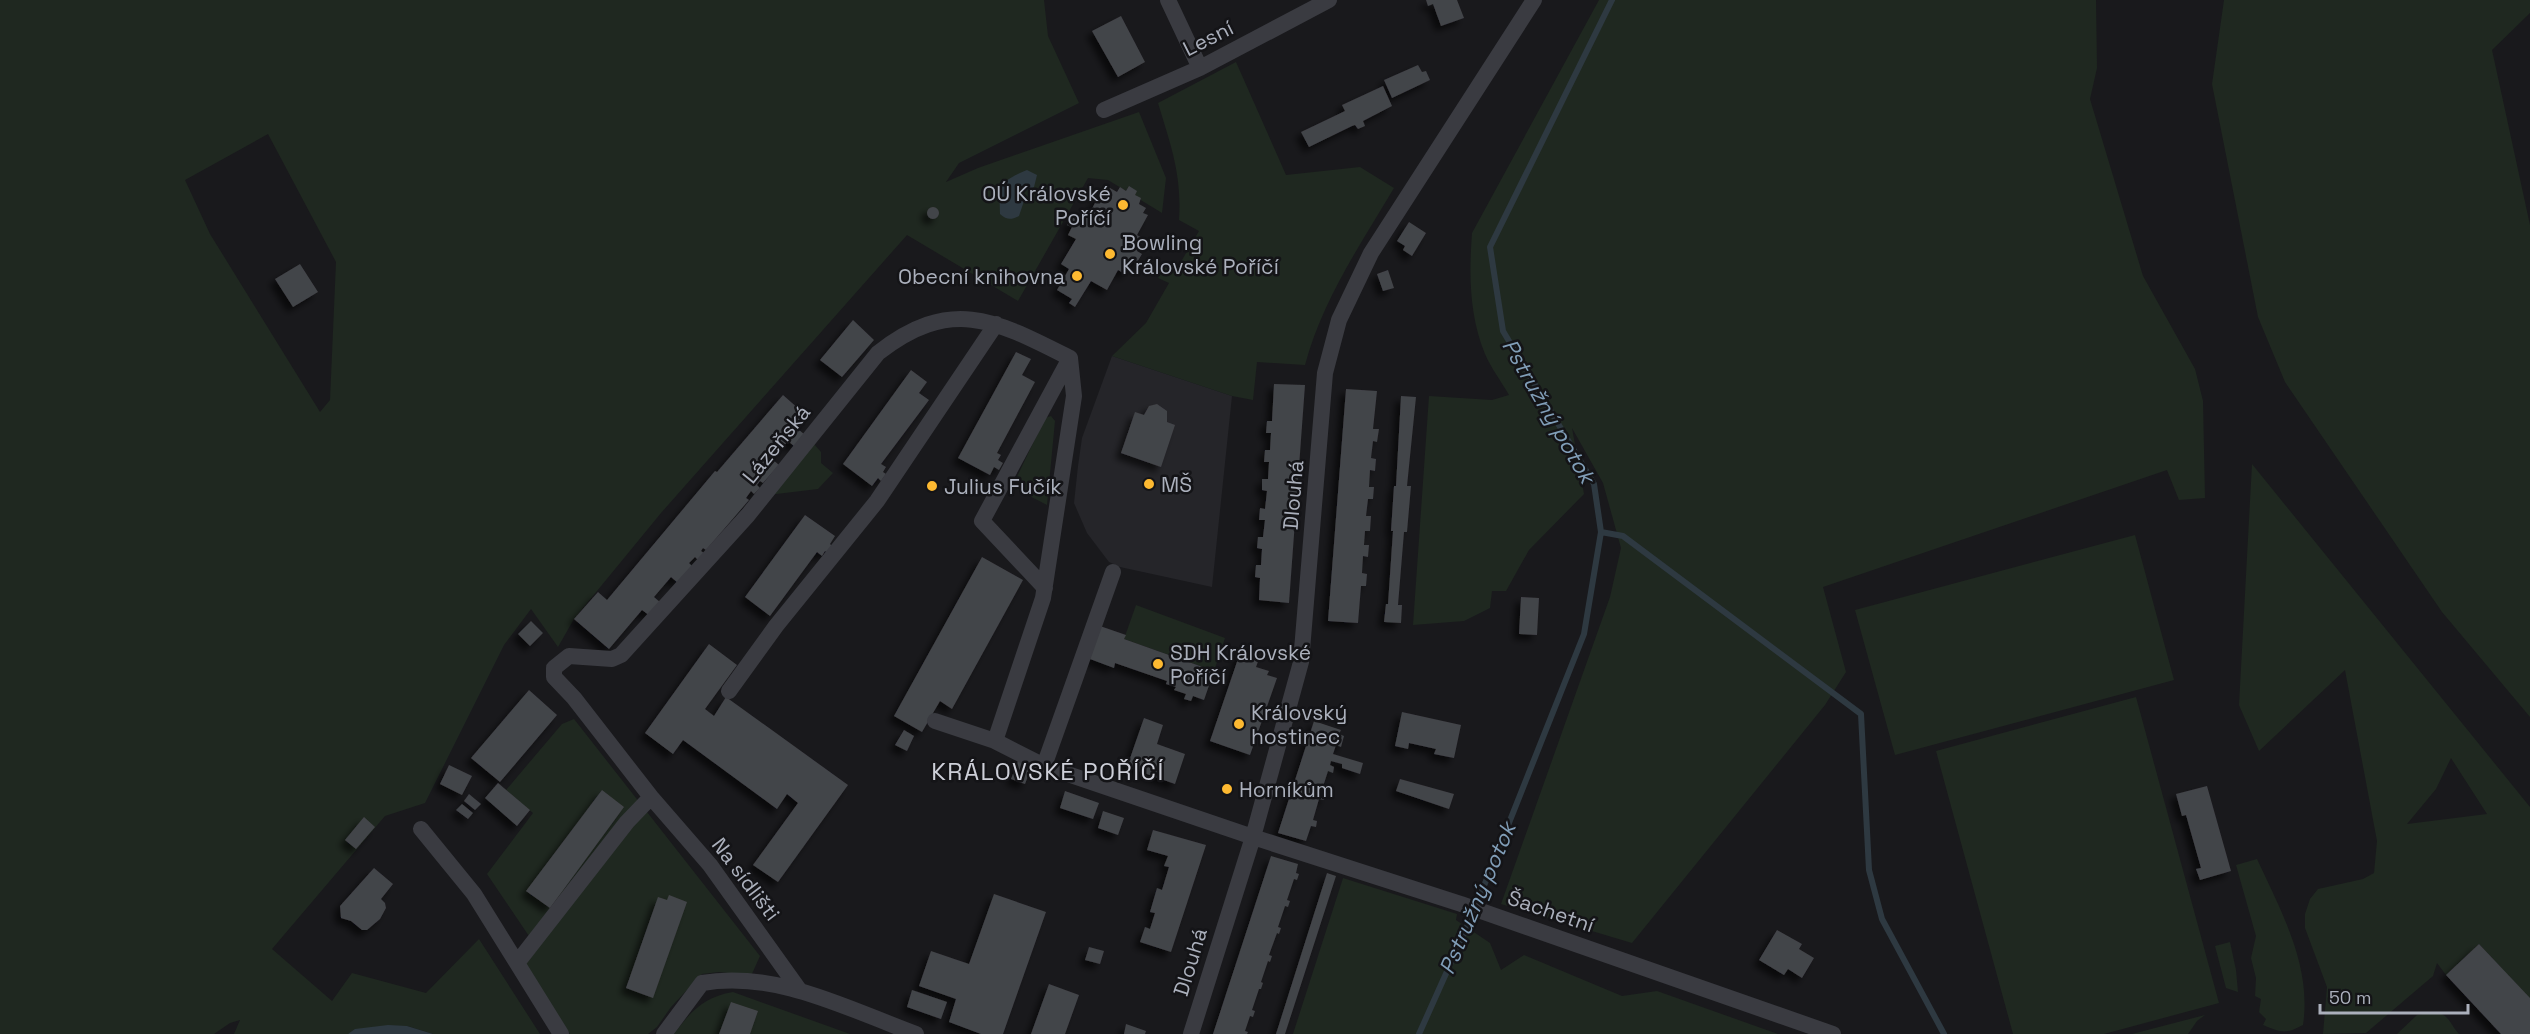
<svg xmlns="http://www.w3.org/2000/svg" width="2530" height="1034" font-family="'Space Grotesk',sans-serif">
	<defs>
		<filter id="shadow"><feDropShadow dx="-5.5" dy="5.5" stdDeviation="3" flood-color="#0009"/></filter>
	</defs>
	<rect width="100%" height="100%" fill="#19191c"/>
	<path fill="#252529" d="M1112,356l120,40 -20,191 -92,-20 -11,-5 -22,-29 -13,-30 4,-37 4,-28z"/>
	<path fill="#1f2820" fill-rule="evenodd" d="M0,0h1044l4,36 31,67 -120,60 -13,19 32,-14 161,-56 27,66 -4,35 -54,-33 -20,-2 -70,123 -111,-66 -246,278 -87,106 -16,28 -27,-38 -27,36 -79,158 -40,13 -113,133 60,52 20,-28 74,20 53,-54 61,95h-107l-26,-8 -59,8h-114l6,-14 -10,3 -16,11h-214zM268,134l68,128 -6,138 -10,12 -110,-178 -25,-54z
		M1599,0h497l1,68 -7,31 53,177 52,93 8,32 2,97 -26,2 -12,-30 -344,117 23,85 -21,33 -193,238 -131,-39 109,-307 11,-49 -18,-65 -31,-55 12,66 -55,56 -23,41h-14l-2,17 -26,13 -51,4 16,-229 63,4 17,-5c-8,-14 -18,-27 -24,-41 -16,-39 -16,-80 -13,-121z
		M2224,0h306v13l-38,37 38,175v492l-88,-105 -157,-230 -27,-65 -46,-233z
		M1236,62l50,113 74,-8 34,21c-34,57 -72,113 -89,177l-48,-3 -4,38 -21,-4 -120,-40 34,-33 23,-40 -11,-5 6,-11 11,5 24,-41 -20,-11c3,-45 -8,-74 -21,-117z
		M1051,416l4,5 -8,84 -35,-18 33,-69z
		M814,444l7,8v11l12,10 -15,16 -50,6z
		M2252,464l278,343v192l-51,-55 -33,31 -9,-12 -4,13 -67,57 -43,1 4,-47 -22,-59v-14l5,-15 8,-10 45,-10 11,-6 3,-32 -32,-171 -86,81 -20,-46zM2451,758l36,56 -80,10 29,-35z
		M2135,535l39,145 -279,75 -40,-145z
		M1136,605l89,33 -11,33 -90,-32z
		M2136,697l83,306 -115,31h-91l-77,-283z
		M574,719l186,237 -9,20 -32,-4 -17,2 -31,33 -14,20 -9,7h-78l-46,-67 13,-19 -50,-74 46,-61 -27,-23 56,-66z
		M2257,859c24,52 55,107 46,166 -17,9 -21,8 -40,0l3,-6 -7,-7 2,-13 -6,-3 1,-18 -5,-20 5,-22 -20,-71z
		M1343,878l114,36 -1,6 34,23 11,27 23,-15 98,41 35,-5 121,43h-485z
		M2230,942l6,28 2,22 -12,-4 -11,-42z
		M733,992l117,42h-176c17,-23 30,-37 59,-42z
		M2433,1012c16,1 16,11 26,22h-62l20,-19z
		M2205,1015l-8,6 -9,13h-56z"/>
	<path fill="#2e3941" d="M1027,170l10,5 -3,12 -10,5v9l-5,15c-8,4 -12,4 -19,-2 -1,-30 -1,-32 27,-44z
		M388,1025l19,1 26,8h-85l7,-5z"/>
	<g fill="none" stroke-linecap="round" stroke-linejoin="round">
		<path stroke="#2e3941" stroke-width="6" d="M1601,532l22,4 238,178 8,156 13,49 62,115
			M1419,1034l55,-123 110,-277 17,-102 -7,-48 -91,-153 -13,-84 122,-247"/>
	</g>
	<path fill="#434449" filter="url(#shadow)" d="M1426,0h31l7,18 -23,8 -8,-22 -5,2z
		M1121,16l24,46 -27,15 -26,-46z
		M1418,65l4,7 4,-1 4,9 -38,18 -8,-18z
		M1383,86l9,20 -29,15 2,5 -7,3 -3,-4 -3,1 -43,21 -8,-15 44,-21 -3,-6z
		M1129,186l8,5 -2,4 6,3 -2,6 7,4 -3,5 5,2 -11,20 7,4 -7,12 5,3 -6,10 -4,-2 -7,12 -7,-4 -11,20 -16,-9 -16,26 -6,-4 3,-4 -15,-9 12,-21 -8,-5 15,-25 -8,-4 4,-8 -5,-2 5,-8 5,3 4,-8 7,4 14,-26 5,3 3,-5 7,4 3,-5 6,4z
		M927 213a6 6 0 1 1 12 0a6 6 0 1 1-12 0Z
		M1409,222l17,11 -14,23 -9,-6 2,-4 -8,-5z
		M300,264l18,28 -25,15 -18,-28z
		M1388,270l6,18 -11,3 -6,-17z
		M853,320l21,20 -32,37 -22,-17z
		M1016,352l15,7 -9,16 13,7 -38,71 4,2 -3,5 5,3 -4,7 -5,-3 -4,8 -32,-17z
		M911,370l16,12 -8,11 10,7 -48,64 5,3 -3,5 3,2 -5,7 -3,-3 -6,8 -29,-22z
		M1274,384l31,1 -16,218 -30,-3 1,-22 -5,-1 1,-12h5l1,-16 -5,-1 1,-11h5l2,-17h-6l1,-12 5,1 2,-18 -5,-1v-11h6l1,-17h-5l1,-12h5l1,-17h-5l1,-12h5z
		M1346,389l31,2 -4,38h6l-2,13 -4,-1 -2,17 5,1 -1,12 -5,-1 -1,17h5l-1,12h-5l-2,17h5l-1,15h-5l-1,14h5l-1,12 -5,-1 -1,17 5,1 -1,12h-5l-3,37 -30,-2z
		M783,395l25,22 -10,12 7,6 -10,12 -7,-6 -16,18 7,6 -16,18 -3,-2 -3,4 3,3 -6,6 -3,-3 -5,7 3,2 -43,50 -3,-2 -2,3 3,2 -6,7 -3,-3 -6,6 3,3 -14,17 -7,-6 -17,20 7,6 -11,13 -8,-6 -33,39 -35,-30 24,-27 9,8 108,-129 2,1z
		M1401,396l15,1 -9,89h4l-4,46h-3l-6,73h4l-1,18 -17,-1 2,-18h2l5,-73h-2l3,-45h2z
		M1157,404l10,7v11l8,3 -14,42 -40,-14 14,-41 9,3 5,-9z
		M805,515l30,21 -5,8 3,3 -5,6 -3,-2 -3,5 -5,-4 -47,64 -25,-19z
		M982,557l41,23 -71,129 -12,-8 -18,31 -28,-16z
		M1521,597l18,1 -2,37 -18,-1z
		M531,621l12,12 -13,13 -12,-12z
		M1100,626l26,9 -2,4 90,32 -10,29 -11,-4 -2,5 -7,-2 2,-5 -12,-4 2,-3 -10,-3 1,-3 -52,-18 -1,5 -24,-9z
		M709,644l28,21 -32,44 9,7 12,-19 122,88 -70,97 -25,-17 45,-62 -11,-9 -10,15 -94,-69 -10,14 -28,-21z
		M1241,650l19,6 -4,11 13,4 -2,4 10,3 -27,77 -40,-14z
		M529,690l28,25 -57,67 -29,-24z
		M1402,712l59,13 -7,33 -20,-4 2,-5 -27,-6 -1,6 -13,-3z
		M1144,718l19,7 -6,19 28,10 -10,30 -48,-17z
		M1314,721l27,9 -2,4 5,2 -3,11 -5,-2 -3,9 30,9 -3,11 -18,-6v-4l-11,-3 -1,4 4,2 -1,6 -5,-2 -7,22 5,1 -2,6 -5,-1 -6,21 4,1 -1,6 -5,-1 -5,15 -28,-8z
		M904,730l10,6 -7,15 -12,-6z
		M1018,761l14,5 -7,18 -14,-5z
		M449,765l23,11 -10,19 -22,-11z
		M1400,779l54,15 -5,15 -53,-18z
		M498,783l32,27 -13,16 -32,-28z
		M2207,786l24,85 -31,9 -4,-11 5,-1 -15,-53 -4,1 -6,-22z
		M602,790l22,17 -74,101 -24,-17z
		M1065,791l34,12 -6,16 -33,-11z
		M469,794l12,10 -6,6 -11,-9z
		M462,804l11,9 -5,6 -12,-9z
		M1103,811l21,7 -6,17 -20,-7z
		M364,817l11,10 -19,22 -11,-9z
		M1153,830l53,15 -35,107 -31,-10 5,-15 5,2 5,-16 -5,-1 7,-24 5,2 7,-23 -5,-1 4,-10 -21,-6z
		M1271,856l27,8 -2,9 3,1 -2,6 -3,-1 -7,21 3,1 -2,6 -3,-1 -7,21 3,1 -2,6 -2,-1 -8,22 3,1 -2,6 -2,-1 -7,21 2,1 -2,6h-2l-7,21 3,1 -2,6 -3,-1 -5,15 3,1 -1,2h-34z
		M374,868l19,16 -12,15 4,4 1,5 -6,11 -13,11h-5l-11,-9 -10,-3 -1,-12z
		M1327,873l9,3 -51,158h-9z
		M994,894l52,18 -43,122h-22l-32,-12 7,-23 -37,-13 12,-35 38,13z
		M669,895l18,7 -34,96 -27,-10 32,-91 9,3z
		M1777,930l25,14 -3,5 15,9 -12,20 -14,-9 -4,6 -25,-15z
		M2479,944l51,54v36h-29l-55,-59z
		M1089,947l15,4 -4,13 -15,-4z
		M1049,984l30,11 -14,39h-34z
		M912,990l35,12 -6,17 -34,-12z
		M731,1002l27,9 -8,23h-31z
		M1126,1024l20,7 -1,3h-21z"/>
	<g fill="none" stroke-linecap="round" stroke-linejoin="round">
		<path stroke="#3a3b41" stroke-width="16" d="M1168,0l32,68
			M1104,110l96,-42 129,-68
			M1045,588l-63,-67 88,-163
			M729,691l47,-65 101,-125 119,-177
			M935,721l60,20 49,25 209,71 208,67 372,130
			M995,741l48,-143 31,-202 -4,-38
			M1044,766l69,-194
			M421,829l53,65 87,140
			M517,963l110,-141 24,-25
			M800,991l-90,-126 -59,-68 -77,-99 -20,-21v-9l15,-12 43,3 9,-4 127,-140 130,-162c73,-57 117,-33 192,5
			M664,1034l38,-51c74,-13 146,26 214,51
			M1191,1034l62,-197 48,-175 24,-289 14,-53 32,-67 163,-253"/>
	</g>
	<g fill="#fdb931" stroke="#141417" stroke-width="2">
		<circle cx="1123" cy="205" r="6"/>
		<circle cx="1110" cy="254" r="6"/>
		<circle cx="1077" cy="276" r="6"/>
		<circle cx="1149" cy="484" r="6"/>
		<circle cx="932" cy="486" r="6"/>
		<circle cx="1158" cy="664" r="6"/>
		<circle cx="1239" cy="724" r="6"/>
		<circle cx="1227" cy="789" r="6"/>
	</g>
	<g text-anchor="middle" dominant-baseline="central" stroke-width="5" stroke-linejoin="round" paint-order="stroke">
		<g font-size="21" fill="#abb0bc" stroke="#141417">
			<text transform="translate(1208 38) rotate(-27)">Lesní</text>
			<text transform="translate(776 444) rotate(-51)">Lázeňská</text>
			<text transform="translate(1293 495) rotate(-85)">Dlouhá</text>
			<text transform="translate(746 879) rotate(53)">Na sídlišti</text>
			<text transform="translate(1551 911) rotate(19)">Šachetní</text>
			<text transform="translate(1190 962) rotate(-73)">Dlouhá</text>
		</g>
		<g font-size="21" fill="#abb0bc" stroke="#141417" text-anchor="start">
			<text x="1111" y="193" text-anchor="end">OÚ Královské<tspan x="1111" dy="24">Poříčí</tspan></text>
			<text x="1122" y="242">Bowling<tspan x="1122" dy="24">Královské Poříčí</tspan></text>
			<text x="1065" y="276" text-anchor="end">Obecní knihovna</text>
			<text x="1161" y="484">MŠ</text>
			<text x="944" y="486">Julius Fučík</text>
			<text x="1170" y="652">SDH Královské<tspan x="1170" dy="24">Poříčí</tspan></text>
			<text x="1251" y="712">Královský<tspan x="1251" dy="24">hostinec</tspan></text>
			<text x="1239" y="789">Horníkům</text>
		</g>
		<g font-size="22" font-style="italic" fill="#819eb8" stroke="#141417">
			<text transform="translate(1549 411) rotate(60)">Pstružný potok</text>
			<text transform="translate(1477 898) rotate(-67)">Pstružný potok</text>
		</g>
		<g font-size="24" letter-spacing="1.5" fill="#cdcfd8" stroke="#141417">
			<text x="1048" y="771">KRÁLOVSKÉ POŘÍČÍ</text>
		</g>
	</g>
	<path d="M2320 1004v9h148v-9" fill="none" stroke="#abb0bc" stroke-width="3"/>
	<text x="2329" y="1004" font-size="18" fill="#abb0bc" stroke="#141417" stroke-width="4.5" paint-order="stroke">50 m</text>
</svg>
